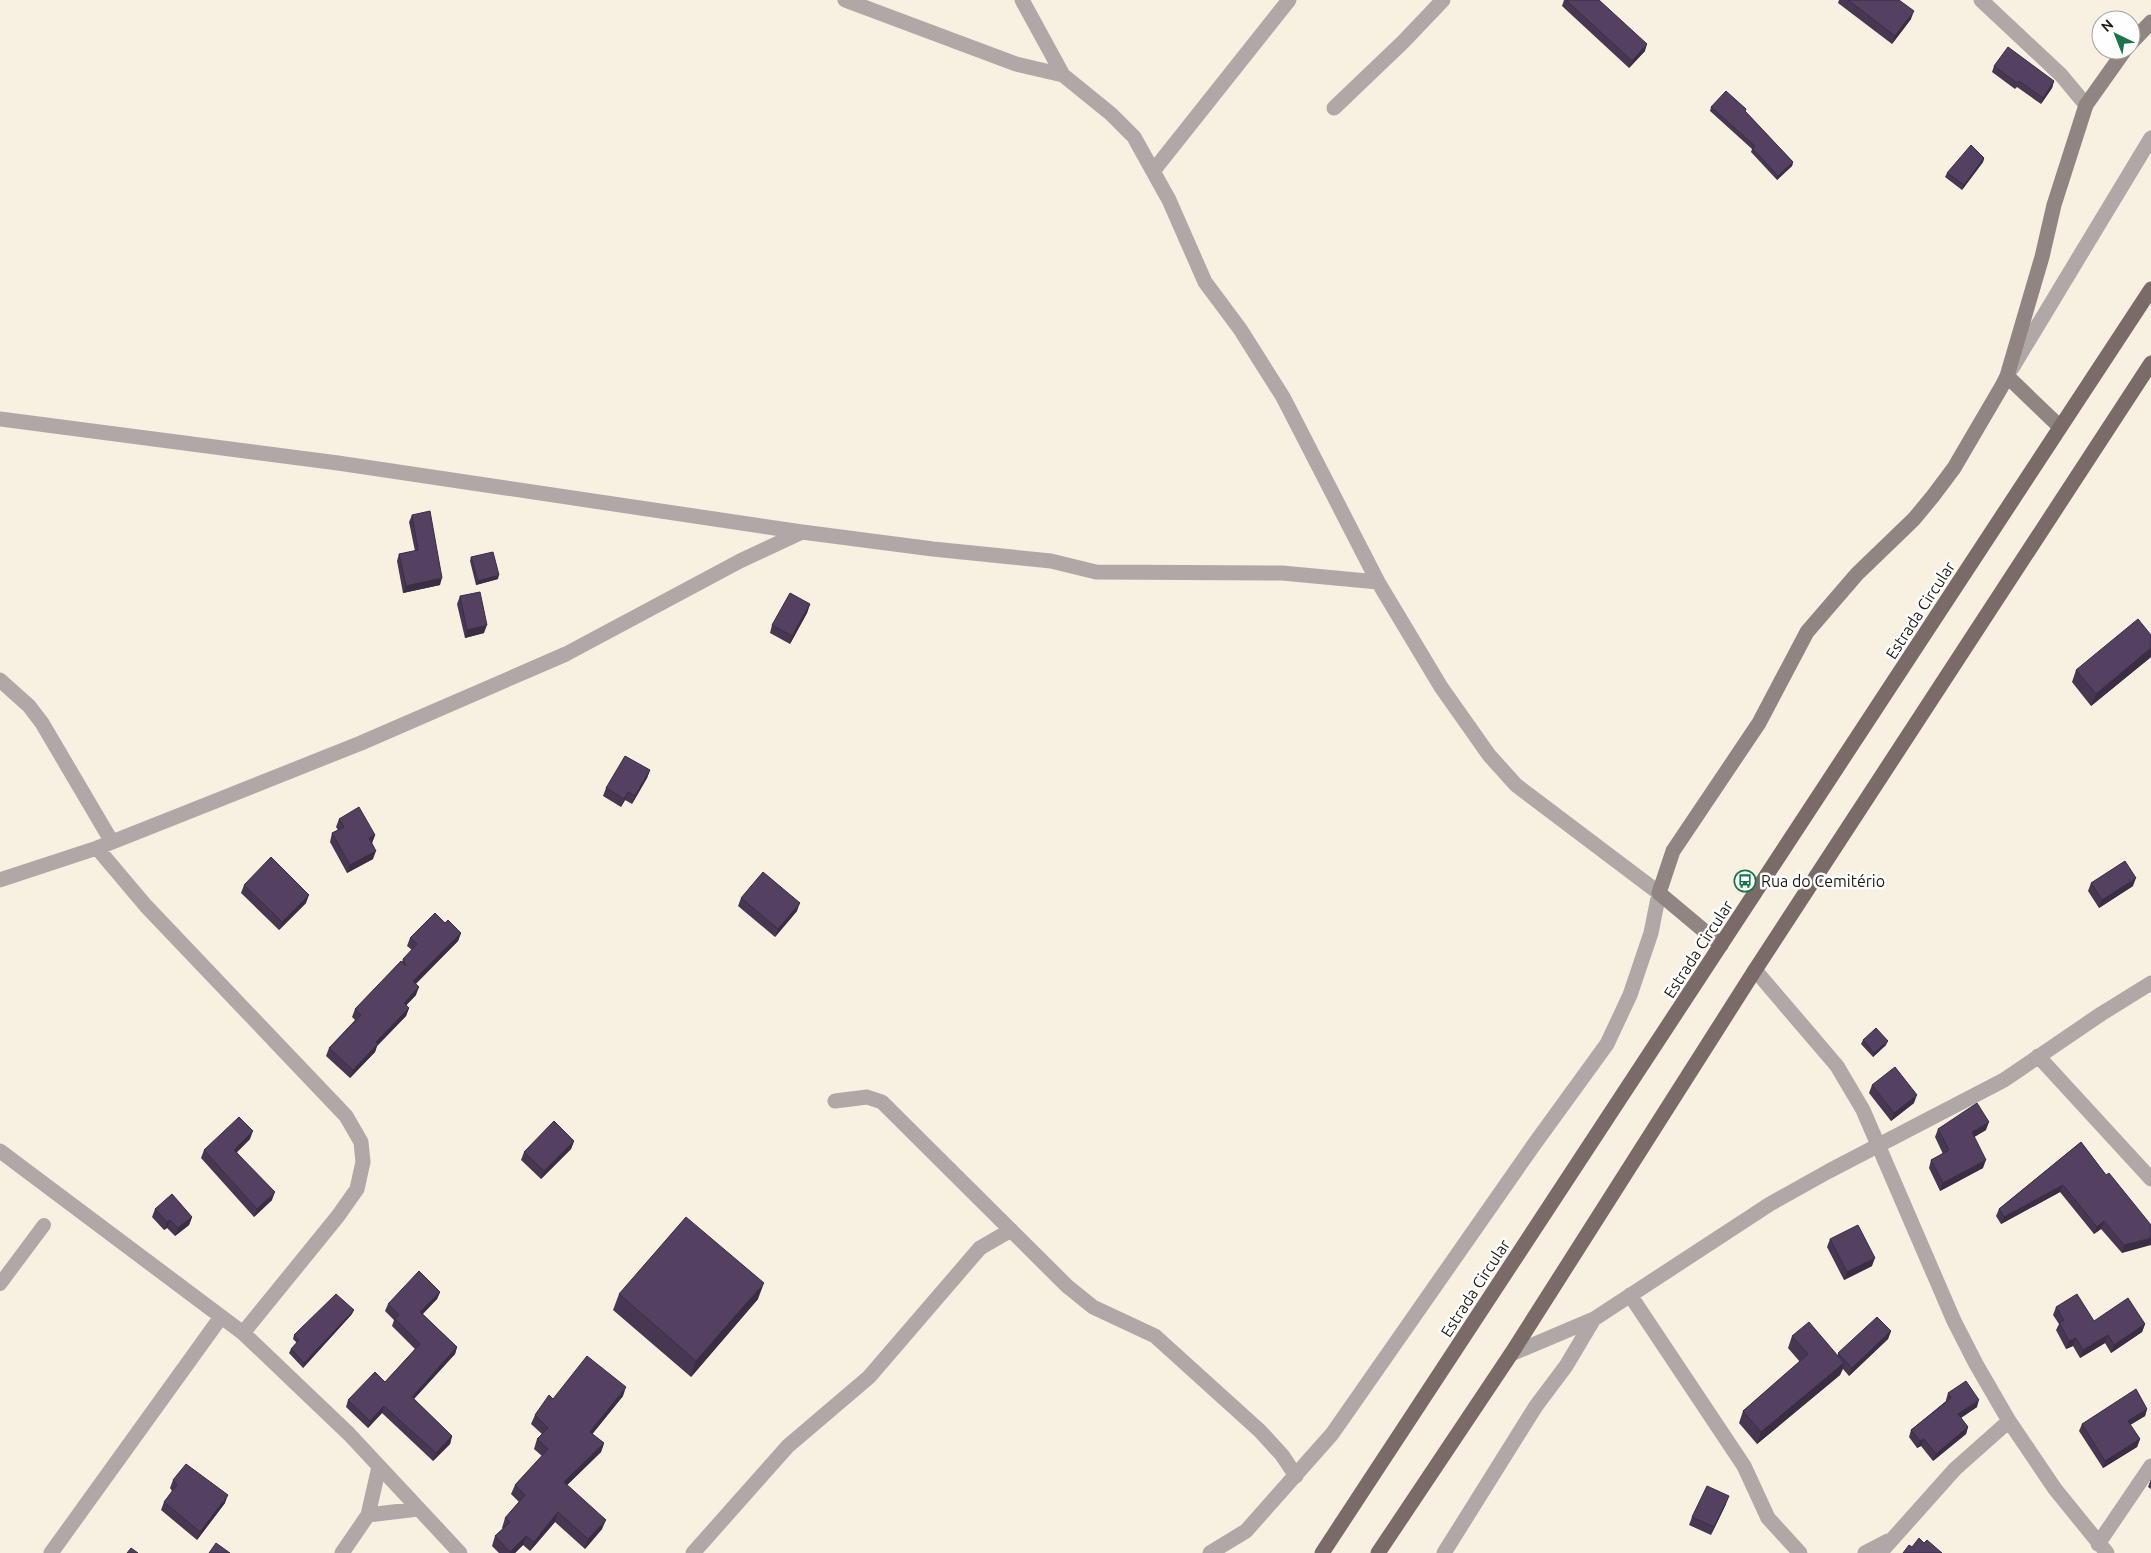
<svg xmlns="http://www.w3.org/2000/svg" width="2151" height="1553" font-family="Ubuntu,sans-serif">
	<rect width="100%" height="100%" fill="#f8f0e1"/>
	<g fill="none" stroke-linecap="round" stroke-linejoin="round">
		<path stroke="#b0a8a6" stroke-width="14" d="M0,1284l44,-59"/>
		<path stroke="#b0a8a6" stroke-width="15" d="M845,0l171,64 47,11 48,39 23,23 35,63 36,82 35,47 43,68 95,185 63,105 48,68 27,30 143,108 -8,40 -21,62 -23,49 -74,102 -201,288 -86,97 -36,22
			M1022,0l41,75
			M1981,0l80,75 25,30
			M1334,108l69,-66 40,-42
			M1154,170l135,-170
			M2012,368l139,-230
			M0,419l338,44 464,69 131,17 118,12 45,11 186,1 96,9
			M0,680l29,26 13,17 70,119
			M97,848l49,58 200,210 15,26 2,20 -6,27 -19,27 -95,117
			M0,880l97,-32 111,-44 153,-61 205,-89 174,-93 62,-29
			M1755,970l82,96 26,44 91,211 22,43 33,57 46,68 52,64
			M2038,1056l113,123
			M835,1101l32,-4 15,5 185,184 26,21 62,29 105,95 22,24 14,21
			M0,1151l243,182 106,101 111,119
			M1630,1295l114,171 24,52 32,35
			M1511,1354l83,-35 176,-115 59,-33 175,-91 97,-66 50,-31
			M368,1515l50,-6
			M2098,1544l53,-78
			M51,1553l170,-236
			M342,1553l26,-38 11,-48
			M693,1553l95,-107 81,-69 111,-129 31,-18
			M1444,1553l92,-147 30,-40 28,-47
			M1865,1553l23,-12
			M1880,1553l75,-84 54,-48"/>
		<path stroke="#908582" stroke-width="15" d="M2131,43l20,-21
			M2007,376l53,51
			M1721,945l-62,-52 14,-42 86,-128 48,-91 50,-58 57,-55 19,-23 21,-28 48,-82 5,-10 35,-119 12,-52 32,-100 39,-55"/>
		<path stroke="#7a6b68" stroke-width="15" d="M1322,1553l829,-1264
			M1378,1553l133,-199 244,-384 396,-607"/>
	</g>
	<path fill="#483753" d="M1564,0h35l46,51 -16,17 -67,-62z
		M1839,0h60l12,19 -19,25 -54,-41z
		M1994,66l60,15 -2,7 -11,16 -24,-17 -2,2 -23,-17z
		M1711,107l35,2 -1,2 48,51 -1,4 -15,14 -26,-28 1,-3 -42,-38z
		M1984,158l-1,4 -21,28 -17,-13 2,-4z
		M412,515l28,70 -37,8 -6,-32 2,-7 16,-3 -6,-29z
		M471,557l27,22 -22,6 -6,-24z
		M460,596l24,37 -19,5 -8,-34z
		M810,604l-3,9 -17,31 -20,-11 2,-8z
		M2151,635v22l-60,49 -19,-24 4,-12z
		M650,770l-3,8 -15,26 -7,-4 -4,7 -18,-11 3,-8z
		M339,819l36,16 -3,8 1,16 -26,14 -17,-31 2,-9 6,-3 -2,-3z
		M2091,883l42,3 -34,22 -11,-17z
		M244,885l62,18 -27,27 -38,-37z
		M741,898l56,13 -22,26 -37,-31z
		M445,923l16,10 -3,8 -42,42v12l-10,10 3,3 -3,8 -29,30 -2,6 -25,26 -24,-22 3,-8 26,-28 -3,-3 3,-8 47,-47 1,-3 9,-9 -5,-4 3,-8z
		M1863,1040l23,5 -13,12 -12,-13z
		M1872,1085l42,18 -23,18 -22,-28z
		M1938,1129l48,1 -12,7 9,31 -43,23 -11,-23 2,-8 12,-6 -8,-17z
		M250,1139l-13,13 35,48 -18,17 -53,-59 3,-8z
		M574,1141l-3,8 -30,30 -20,-19 3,-8z
		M2081,1142l25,33 45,50 -29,28 -21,-24 -7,5 -34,-42 -59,32 -5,-8 3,-7z
		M155,1209l37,8 -3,8 -14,11 -8,-8 -3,2 -12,-13z
		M1830,1239l42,27 -28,14 -17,-33z
		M440,1292l-3,7 -14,15 34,33 -2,7 -41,45 38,37 -2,8 -17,17 -51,-48 -14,15 -22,-21 2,-7 37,-18 30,-33 -23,-23 2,-6 -9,-9 3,-7z
		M619,1294l139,5 -67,78 -78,-67z
		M2056,1307l38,14 51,3 -3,8 -31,21 -6,-10 -25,15 -7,-12 -7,3 -10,-19 3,-6 -6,-9z
		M352,1314l-49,54 -14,-15 2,-4 6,-6 -4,-4 1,-4z
		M1891,1331l-3,8 -39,37 -6,-7 -3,6 -83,69 -18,-21 4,-12 57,-49 -12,-14 4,-12 46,19v-2z
		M1948,1393l29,14 -16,11 7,9 -2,7 -33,27 -12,-15 -4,2 -8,-11 2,-7 35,-29v-1z
		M623,1396l-31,38 12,9 -3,9 -34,33 35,44 -17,20 -30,-27 -25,29 -7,-6 -8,8h-16l-7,-7 3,-10 8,-7 -1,-1 3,-10 14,-16 -8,-8 4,-9 27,-29 -8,-7 3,-10 5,-5 -11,-10 4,-9 18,-16z
		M2147,1409l-2,7 -15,9 10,14 -3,8 -34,21 -24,-37 3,-7z
		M2151,1479v10l-3,-2z
		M173,1480l52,23 -28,37 -36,-30 3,-8 8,-11 -2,-3z
		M1726,1504l-15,31 -22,-10 3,-8z"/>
	<path fill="#3b2d44" d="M1914,11l-3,8 -19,25 3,-8z
		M1647,44l-2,7 -16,17 3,-7z
		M2054,81l-2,7 -11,16 2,-6z
		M1984,158l-1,4 -21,28 2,-5z
		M1793,162l-1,4 -15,14 1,-4z
		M499,575l-1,4 -22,6 2,-4z
		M442,578l-2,7 -37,8 3,-7z
		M810,604l-3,9 -17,31 2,-8z
		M487,625l-3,8 -19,5 2,-8z
		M2151,648v9l-60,49 5,-12z
		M650,770l-3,8 -15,26 3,-8z
		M628,792l-3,8 -4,7 3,-8z
		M375,835l-3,8 -3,-5z
		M376,851l-3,8 -26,14 3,-8z
		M2136,878l-3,8 -34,22 3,-8z
		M309,895l-3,8 -27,27 3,-8z
		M800,903l-3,8 -22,26 3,-8z
		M461,933l-3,8 -47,48 2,-8z
		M419,987l-3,8 -15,16 3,-8z
		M409,1008l-3,8 -29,30 -2,6 -25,26 3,-8 23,-28z
		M1888,1041l-2,4 -13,12 1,-4z
		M1917,1095l-3,8 -23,18 3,-8z
		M1989,1122l-3,8 -17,10 3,-8z
		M253,1131l-3,8 -19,19 3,-8z
		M574,1141l-3,8 -30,30 3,-8z
		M1986,1160l-3,8 -43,23 3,-8z
		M2063,1185l-3,7 -59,32 3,-7z
		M275,1192l-3,8 -18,17 3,-8z
		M192,1217l-3,8 -14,11 3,-8z
		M170,1220l-3,8 -3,2 3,-8z
		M2104,1221l-3,8 -7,5 3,-7z
		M2151,1238v7l-29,8 2,-8z
		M1875,1258l-3,8 -28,14 3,-8z
		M764,1283l-6,16 -67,78 5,-16z
		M440,1292l-3,7 -20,20 3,-7z
		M354,1310l-2,4 -49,54 1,-5z
		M2145,1324l-3,8 -31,21 3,-8z
		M1891,1331l-3,8 -39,37 3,-8z
		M2108,1335l-3,8 -25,15 3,-8z
		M2076,1338l-3,8 -7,3 3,-8z
		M457,1347l-2,7 -46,50 3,-7z
		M1844,1363l-4,12 -83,69 4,-12z
		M626,1387l-3,9 -37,46 4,-10z
		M1979,1400l-2,7 -21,14 2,-7z
		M384,1406l-2,7 -14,15 2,-7z
		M2147,1409l-2,7 -20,12 3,-7z
		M1968,1427l-2,7 -33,27 3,-7z
		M452,1436l-2,8 -17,17 3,-8z
		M1924,1439l-3,7 -4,2 3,-7z
		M2140,1439l-3,8 -34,21 2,-7z
		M604,1443l-3,9 -40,39 3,-9z
		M228,1495l-3,8 -28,37 3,-8z
		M1729,1496l-3,8 -15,31 3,-8z
		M558,1512l-3,10 -25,29 4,-9z
		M606,1520l-4,9 -17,20 3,-10z
		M526,1536l-3,9 -8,8h-5z"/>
	<path fill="#544061" stroke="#3b2d44" d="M1566,0h33l48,44 -15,17z
		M1848,0h51l15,11 -19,25z
		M2008,47l46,34 -11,17 -24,-17 -2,2 -23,-17z
		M1726,91l20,18 -1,2 48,51 -15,14 -26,-28 3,-2 -44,-39z
		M1971,145l13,13 -20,27 -17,-12z
		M430,511l12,67 -36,8 -7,-32 19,-4 -6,-35z
		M493,552l6,23 -21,6 -7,-24z
		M480,592l7,33 -20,5 -7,-34z
		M790,593l20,11 -18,32 -20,-11z
		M2138,619l13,16v13l-55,46 -20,-24z
		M625,756l25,14 -15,26 -7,-4 -4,7 -18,-11z
		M359,807l16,28 -6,3 7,13 -26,14 -18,-32 12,-6 -5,-8z
		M271,857l38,38 -27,27 -38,-37z
		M2125,861l11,17 -34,22 -11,-17z
		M763,872l37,31 -22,26 -37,-31z
		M435,913l10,10 3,-3 13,13 -48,48 6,6 -15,16 5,5 -33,34 2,2 -25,26 -24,-22 32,-33 -6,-6 46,-48 5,5 -3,-7 14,-15 -7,-6z
		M1876,1028l12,13 -14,12 -11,-13z
		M1895,1067l22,28 -23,18 -22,-28z
		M1977,1103l12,19 -17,10 14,28 -43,23 -12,-23 18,-10 -11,-21z
		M239,1117l14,14 -19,19 41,42 -18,17 -53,-59z
		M554,1121l20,20 -30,30 -20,-19z
		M2081,1142l25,33 3,-2 42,52v13l-27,7 -20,-24 -7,6 -34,-42 -59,32 -5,-8z
		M172,1194l20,23 -14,11 -8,-8 -3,2 -12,-13z
		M686,1217l78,66 -68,78 -77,-67z
		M1858,1225l17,33 -28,14 -17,-33z
		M419,1271l21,21 -20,20 37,35 -45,50 40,39 -16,17 -52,-47 -14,15 -22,-21 27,-28 10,10 35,-38 -25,-25 4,-4 -11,-11z
		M336,1294l18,16 -50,53 -13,-14 8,-9 -5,-5z
		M2077,1294l17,27 34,-23 17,26 -31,21 -6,-10 -25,15 -7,-12 -7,3 -10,-19 5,-2 -8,-13z
		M1877,1317l14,14 -39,37 -14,-15z
		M1809,1322l35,41 -83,69 -18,-21 65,-57 -16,-18z
		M587,1356l39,31 -36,45 14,11 -40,39 42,38 -18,19 -30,-27 -24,30 -8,-6 -16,16 -15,-16 15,-14 -5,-4 20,-23 -10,-10 33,-36 -11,-10 11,-11 -13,-13 14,-20 4,4z
		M1966,1381l13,19 -21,14 10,13 -32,27 -12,-15 -4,2 -9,-11 40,-32 -3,-5z
		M2136,1389l11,20 -19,12 12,18 -35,22 -23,-37z
		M186,1464l42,31 -28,37 -36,-30 13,-17 -4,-5z
		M1707,1486l22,10 -15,31 -22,-10z
		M1919,1538l5,5 3,-3 15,13h-39l6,-8 3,2z
		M216,1543l14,10h-21z
		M131,1548l7,5h-11z"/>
	<defs>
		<g id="bus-ring" transform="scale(1.125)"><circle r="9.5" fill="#fefefe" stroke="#1a754a" stroke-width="1.5"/><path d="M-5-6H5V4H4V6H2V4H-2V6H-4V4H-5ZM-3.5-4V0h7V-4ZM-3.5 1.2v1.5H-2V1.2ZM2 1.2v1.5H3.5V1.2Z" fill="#1a754a"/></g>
	</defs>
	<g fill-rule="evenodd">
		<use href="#bus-ring" x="1745" y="881"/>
	</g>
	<g text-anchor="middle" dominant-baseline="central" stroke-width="5" stroke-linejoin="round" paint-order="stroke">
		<g font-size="16" fill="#1e1b16" stroke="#fefefe">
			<text transform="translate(1920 610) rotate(-57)">Estrada Circular</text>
			<text transform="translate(1698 949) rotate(-57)">Estrada Circular</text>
			<text transform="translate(1475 1288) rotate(-57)">Estrada Circular</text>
		</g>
		<g font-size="16" fill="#1e1b16" stroke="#fefefe" text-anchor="start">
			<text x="1761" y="881">Rua do Cemitério</text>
		</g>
	</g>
	<g transform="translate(2116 35) rotate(317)"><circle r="24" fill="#fefefe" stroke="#a4a3a1"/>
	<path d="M0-4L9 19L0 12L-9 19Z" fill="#1a754a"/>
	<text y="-8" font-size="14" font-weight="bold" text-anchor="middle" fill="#1e1b16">N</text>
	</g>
</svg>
